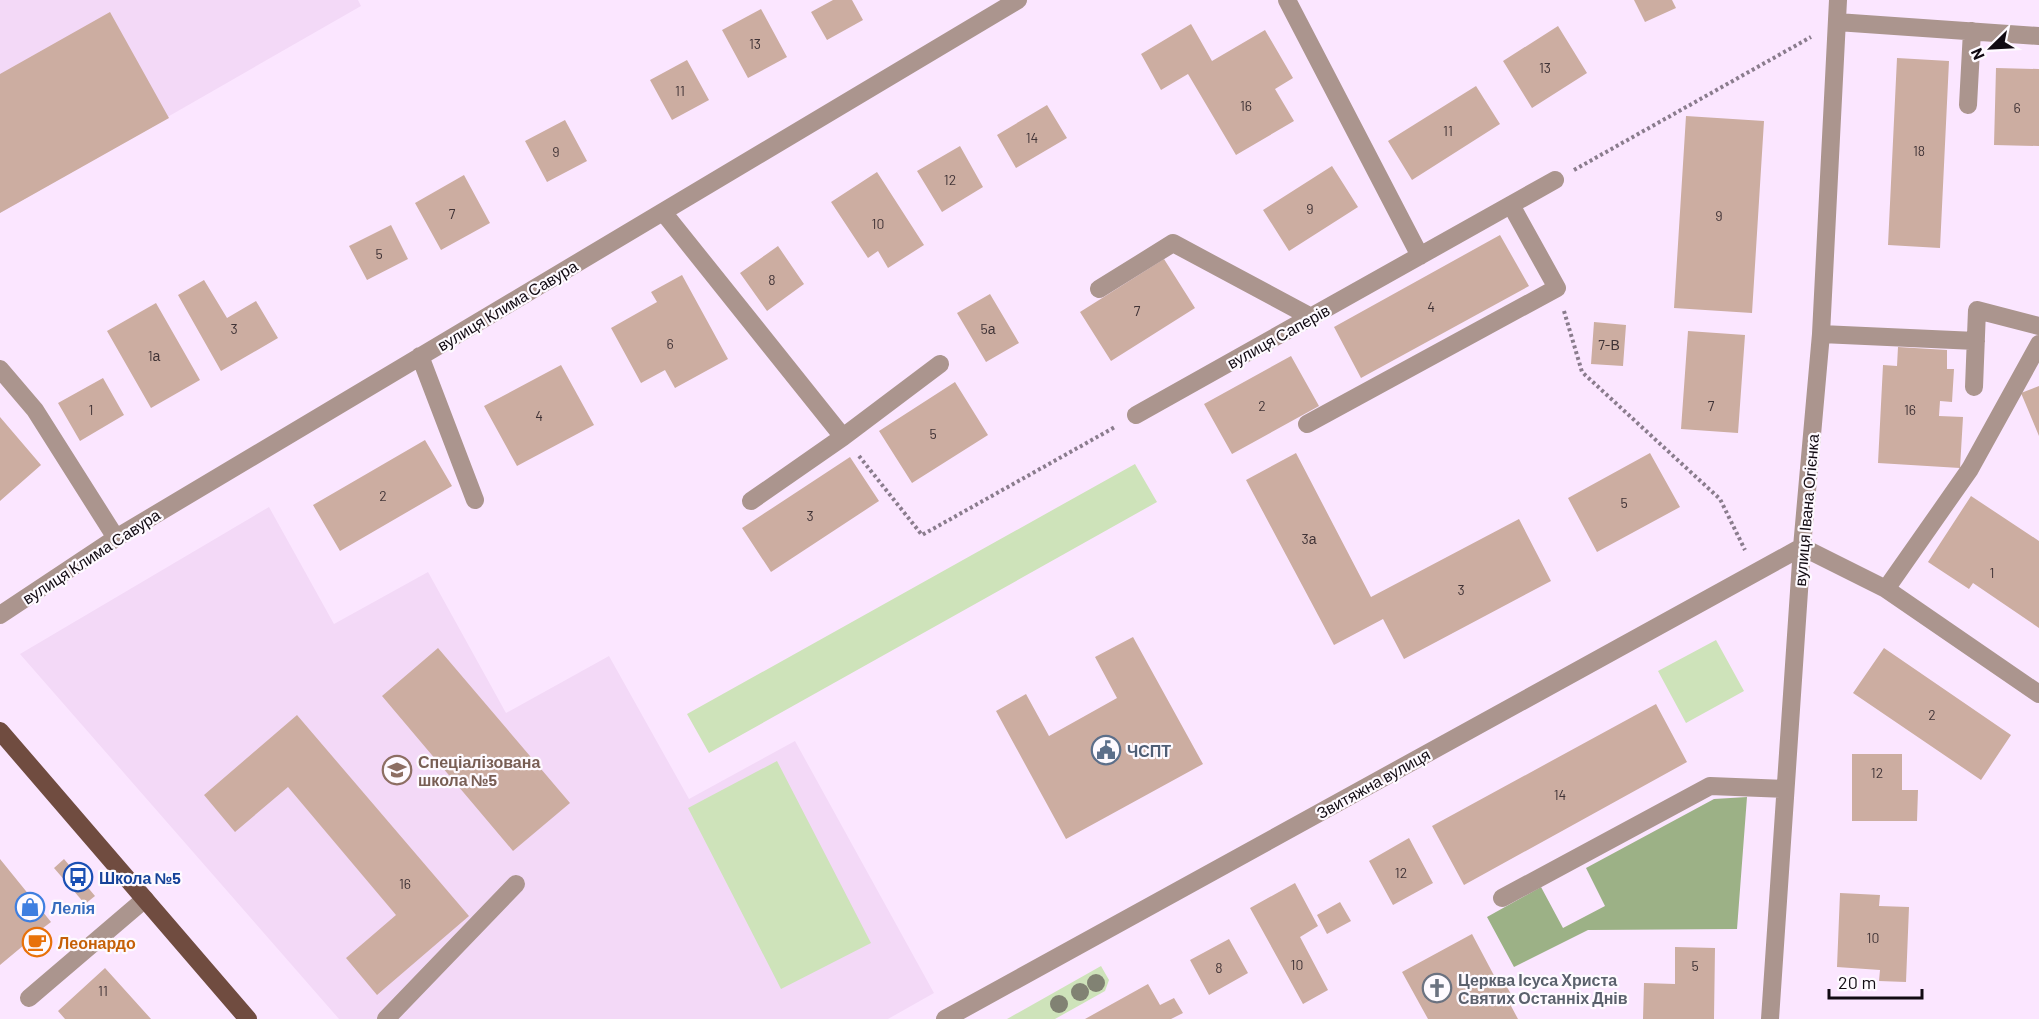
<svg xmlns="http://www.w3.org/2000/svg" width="2039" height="1019" font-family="Barlow,sans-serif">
	<rect width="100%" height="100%" fill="#fbe6ff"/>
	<path fill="#f3d9f7" d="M0,0h358l3,6 -361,207z
		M269,507l65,117 94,-52 78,141 103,-57 80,143 106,-58 139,252 -46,26h-549l-319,-365z"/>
	<path fill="#cee3ba" d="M1135,464l22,38 -448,251 -22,-39z
		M1716,640l28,51 -58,32 -28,-52z
		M777,761l94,182 -90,46 -93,-181z
		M1101,966l8,14 -4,11 -50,28h-48z"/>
	<path fill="#9cb186" d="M1747,797l-10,132 -149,1 -74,37 -27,-50 54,-30 22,41 42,-22 -19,-38 128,-69z"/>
	<path fill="#ccada1" d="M833,0h19l11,20 -36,20 -16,-28z
		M1634,0h38l4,8 -31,14z
		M761,9l26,48 -39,21 -26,-48z
		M110,12l59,106 -169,95v-139z
		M1191,24l21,37 53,-31 28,48 -18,11 19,32 -58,34 -48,-81 -27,16 -20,-36z
		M1558,26l29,47 -55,35 -29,-47z
		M1897,58l52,3 -9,187 -52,-3z
		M687,60l22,40 -37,20 -22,-40z
		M1996,68l43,1v77l-45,-1z
		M1476,86l24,38 -88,56 -24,-39z
		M1047,105l20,33 -51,30 -19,-33z
		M1686,116l78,5 -12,192 -78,-5z
		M565,120l22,41 -40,21 -22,-41z
		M960,146l23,41 -41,25 -25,-41z
		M1332,166l26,41 -69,44 -26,-41z
		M877,172l47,73 -36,23 -10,-17 -10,7 -37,-56z
		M464,175l26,48 -49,27 -26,-47z
		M391,225l17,34 -41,21 -18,-34z
		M1500,235l29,51 -168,92 -27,-51z
		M778,246l26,38 -37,27 -27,-38z
		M1164,259l31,49 -84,53 -31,-49z
		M682,275l46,84 -53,29 -10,-18 -24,13 -30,-55 46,-26 -6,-10z
		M204,280l23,38 29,-17 22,37 -57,33 -43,-76z
		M990,294l29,49 -33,19 -29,-49z
		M156,303l44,77 -49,28 -44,-77z
		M1594,322l32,3 -3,41 -32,-2z
		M1688,331l57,4 -7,98 -57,-4z
		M1898,347l49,3v19h7l-2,33 -12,-1 -1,15 24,1 -3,51 -82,-5 5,-98 14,1z
		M1291,356l28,50 -87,48 -28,-50z
		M561,365l33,60 -77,41 -33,-60z
		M103,378l21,37 -44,26 -22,-38z
		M955,382l33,53 -76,48 -33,-52z
		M2039,386v50l-18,-43z
		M0,417l41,48 -41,36z
		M425,440l27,46 -112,65 -27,-46z
		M1296,453l75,144 148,-78 32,62 -147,78 -21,-40 -49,26 -88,-165z
		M1650,453l30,54 -83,45 -29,-54z
		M850,457l29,44 -108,71 -29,-44z
		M1971,496l68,45v87l-66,-45 -4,6 -41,-27z
		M1133,637l70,127 -137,75 -70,-128 30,-17 23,42 68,-38 -22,-41z
		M438,648l132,155 -57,48 -131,-155z
		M1884,648l127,87 -30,45 -128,-87z
		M1656,704l31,58 -223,123 -32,-59z
		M297,715l172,201 -92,79 -31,-37 50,-43 -108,-128 -53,45 -31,-37z
		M1852,754h50v36h16l-1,31h-65z
		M1409,838l24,45 -40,22 -24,-44z
		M0,859l51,63 -8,6 9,10 -20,17 -8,-10 -24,20z
		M64,859l31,37 -10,8 -31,-36z
		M1295,883l23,43 -18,11 28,53 -25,14 -53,-96z
		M1840,893l40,2 -1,11 30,1 -3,75 -27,-1 1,-11 -43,-3z
		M1340,902l11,19 -24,13 -10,-19z
		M1472,934l26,49 5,-3 13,23 -5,3 7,13h-90l-26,-47z
		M1229,939l19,34 -39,22 -19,-35z
		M1675,947l40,1 -1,71h-71l1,-36 31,1z
		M105,968l46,51h-86l-7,-8z
		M1148,984l12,21 14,-7 9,15 -12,6h-86z"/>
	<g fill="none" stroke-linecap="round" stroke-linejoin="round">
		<path stroke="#8a7c8d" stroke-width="4" stroke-dasharray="3 3" stroke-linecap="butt" d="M1574,170l237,-133
			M1564,311l18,61 138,127 25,51
			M859,456l63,79 193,-108"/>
		<path stroke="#ab958e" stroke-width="18" d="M1287,0l133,256
			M1837,22l202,14
			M1968,105l4,-74
			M663,212l180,225
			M1099,289l74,-46 138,74
			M1821,334l155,7
			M420,356l55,144
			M0,369l35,41 81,128
			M1974,387l3,-77 62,16
			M1136,415l419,-235
			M1307,424l250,-136 -46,-83
			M751,501l92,-64 97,-73
			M1886,589l84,-120 69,-125
			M0,615l116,-77 902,-538
			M1502,898l208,-112 74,3
			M29,998l116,-99
			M386,1019l130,-135
			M945,1019l857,-472 84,42 153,105
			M1770,1019l32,-472 19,-213 17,-334"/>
		<path stroke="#704c40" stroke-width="18" d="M0,731l248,288"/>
	</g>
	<g fill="#818273">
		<circle cx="1096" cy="983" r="9"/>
		<circle cx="1080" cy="992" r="9"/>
		<circle cx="1059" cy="1004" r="9"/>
	</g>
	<defs>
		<g id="civic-ring" transform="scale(1.5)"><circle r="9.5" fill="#fefaff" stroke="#5c6f8a" stroke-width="1.5"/><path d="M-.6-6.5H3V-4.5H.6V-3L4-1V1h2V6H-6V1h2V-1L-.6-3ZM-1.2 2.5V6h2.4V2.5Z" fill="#5c6f8a"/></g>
		<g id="school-ring" transform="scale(1.5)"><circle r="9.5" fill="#fefaff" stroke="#8d6e63" stroke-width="1.5"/><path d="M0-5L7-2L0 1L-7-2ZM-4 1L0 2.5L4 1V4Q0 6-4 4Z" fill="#8d6e63"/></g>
		<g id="bus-ring" transform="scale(1.5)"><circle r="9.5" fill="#fefaff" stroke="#1a4fb4" stroke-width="1.5"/><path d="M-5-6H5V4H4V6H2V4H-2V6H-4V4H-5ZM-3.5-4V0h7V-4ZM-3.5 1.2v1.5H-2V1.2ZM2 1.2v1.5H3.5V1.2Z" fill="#1a4fb4"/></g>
		<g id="shop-ring" transform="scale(1.5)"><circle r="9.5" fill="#fefaff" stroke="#3f7fe0" stroke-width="1.5"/><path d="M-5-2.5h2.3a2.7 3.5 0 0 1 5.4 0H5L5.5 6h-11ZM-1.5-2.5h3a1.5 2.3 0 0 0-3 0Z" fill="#3f7fe0"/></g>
		<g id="cafe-ring" transform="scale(1.5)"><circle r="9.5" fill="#fefaff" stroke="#e8710a" stroke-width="1.5"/><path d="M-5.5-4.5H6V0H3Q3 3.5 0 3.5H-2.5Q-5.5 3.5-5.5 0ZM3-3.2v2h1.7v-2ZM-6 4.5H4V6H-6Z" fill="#e8710a"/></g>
		<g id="church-ring" transform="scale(1.5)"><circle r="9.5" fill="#fefaff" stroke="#6b7280" stroke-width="1.5"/><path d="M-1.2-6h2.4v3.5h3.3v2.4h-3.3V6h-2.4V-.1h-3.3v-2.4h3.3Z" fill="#6b7280"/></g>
	</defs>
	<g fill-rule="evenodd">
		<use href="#civic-ring" x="1106" y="750"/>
		<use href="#school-ring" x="397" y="770"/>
		<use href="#bus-ring" x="78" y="877"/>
		<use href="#shop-ring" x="30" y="907"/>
		<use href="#cafe-ring" x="37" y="942"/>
		<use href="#church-ring" x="1437" y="988"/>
	</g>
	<g text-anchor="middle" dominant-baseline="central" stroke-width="4.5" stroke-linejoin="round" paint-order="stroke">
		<g font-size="14" fill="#403336">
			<text x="755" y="43">13</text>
			<text x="1545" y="67">13</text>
			<text x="680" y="90">11</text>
			<text x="1246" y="105">16</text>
			<text x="2017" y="107">6</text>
			<text x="1448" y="130">11</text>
			<text x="1032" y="137">14</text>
			<text x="1919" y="150">18</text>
			<text x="556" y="151">9</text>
			<text x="950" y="179">12</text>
			<text x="1310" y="208">9</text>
			<text x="452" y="213">7</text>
			<text x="1719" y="215">9</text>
			<text x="878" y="223">10</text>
			<text x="379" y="253">5</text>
			<text x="772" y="279">8</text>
			<text x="1431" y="306">4</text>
			<text x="1137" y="310">7</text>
			<text x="234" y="328">3</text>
			<text x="988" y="328">5а</text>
			<text x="670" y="343">6</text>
			<text x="1609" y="344">7-В</text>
			<text x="154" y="355">1а</text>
			<text x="1262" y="405">2</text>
			<text x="1711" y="405">7</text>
			<text x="91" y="409">1</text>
			<text x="1910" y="409">16</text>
			<text x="539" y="415">4</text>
			<text x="933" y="433">5</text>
			<text x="383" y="495">2</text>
			<text x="1624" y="502">5</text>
			<text x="810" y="515">3</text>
			<text x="1309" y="538">3а</text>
			<text x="1992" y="572">1</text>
			<text x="1461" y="589">3</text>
			<text x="1932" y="714">2</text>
			<text x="1877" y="772">12</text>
			<text x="1560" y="794">14</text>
			<text x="1401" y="872">12</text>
			<text x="405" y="883">16</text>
			<text x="1873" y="937">10</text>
			<text x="1297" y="964">10</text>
			<text x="1695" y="965">5</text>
			<text x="1219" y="967">8</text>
			<text x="103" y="990">11</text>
		</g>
		<g font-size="16" fill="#110a12" stroke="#fefaff">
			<text transform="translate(507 305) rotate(-31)">вулиця Клима Савура</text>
			<text transform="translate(1278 336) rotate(-29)">вулиця Саперів</text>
			<text transform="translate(1806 510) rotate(-85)">вулиця Івана Огієнка</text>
			<text transform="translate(91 556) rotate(-33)">вулиця Клима Савура</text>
			<text transform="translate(1373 783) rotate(-29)">Звитяжна вулиця</text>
		</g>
		<g font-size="16" font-weight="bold" fill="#4e5e75" stroke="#fefaff" text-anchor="start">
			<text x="1127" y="750">ЧСПТ</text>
		</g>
		<g font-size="16" font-weight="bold" fill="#785e54" stroke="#fefaff" text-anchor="start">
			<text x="418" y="761">Спеціалізована<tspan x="418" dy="18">школа №5</tspan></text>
		</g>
		<g font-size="16" font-weight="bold" fill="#164399" stroke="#fefaff" text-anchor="start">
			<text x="99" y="877">Школа №5</text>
		</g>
		<g font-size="16" font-weight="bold" fill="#366cbe" stroke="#fefaff" text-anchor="start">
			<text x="51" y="907">Лелія</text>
		</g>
		<g font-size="16" font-weight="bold" fill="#c56008" stroke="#fefaff" text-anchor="start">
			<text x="58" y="942">Леонардо</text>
		</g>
		<g font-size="16" font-weight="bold" fill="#5b616d" stroke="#fefaff" text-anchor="start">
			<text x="1458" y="979">Церква Ісуса Христа<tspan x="1458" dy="18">Святих Останніх Днів</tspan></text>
		</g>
	</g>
	<g transform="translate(1991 48) rotate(246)" stroke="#fefaff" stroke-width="4.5" paint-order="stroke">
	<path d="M0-4.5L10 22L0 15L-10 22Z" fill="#110a12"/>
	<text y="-9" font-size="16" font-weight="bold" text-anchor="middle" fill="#110a12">N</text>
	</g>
	<path d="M1829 989v9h93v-9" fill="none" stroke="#110a12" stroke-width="3"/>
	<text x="1838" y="989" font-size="18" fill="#110a12" stroke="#fefaff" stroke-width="4.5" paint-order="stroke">20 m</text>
</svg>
